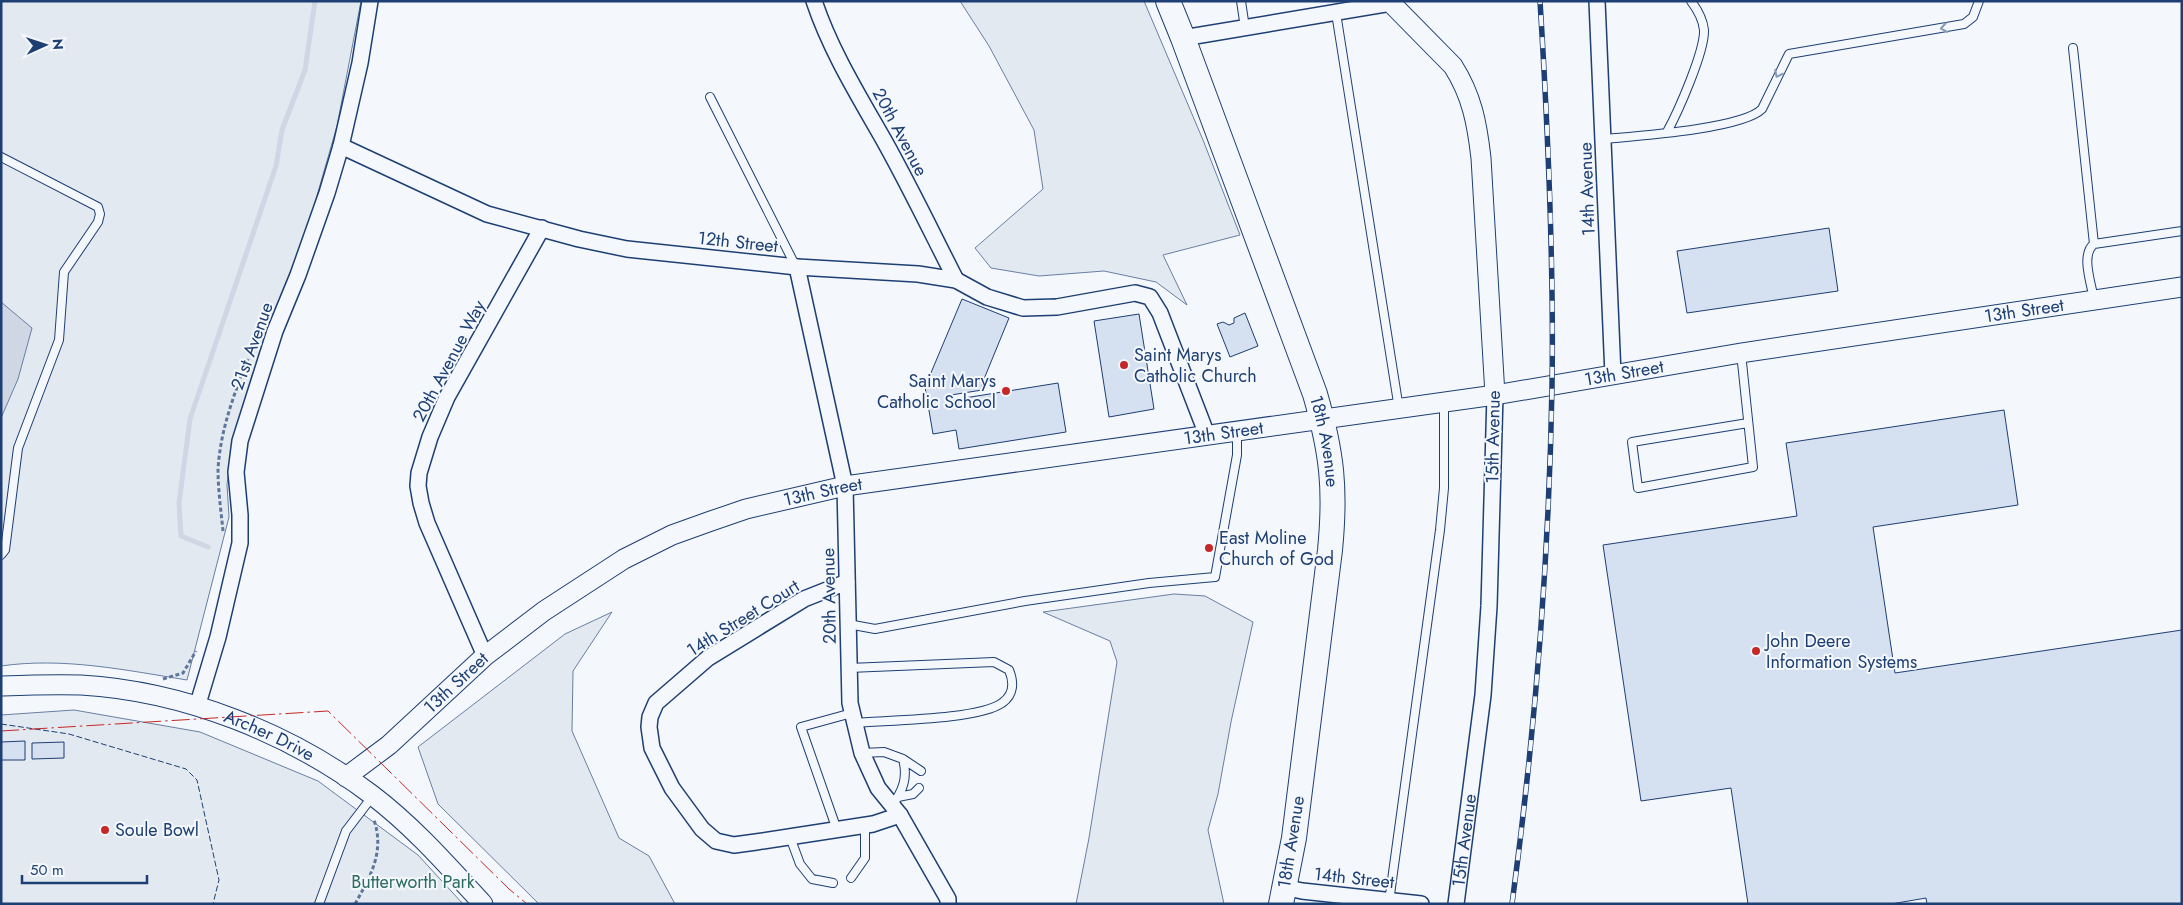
<svg xmlns="http://www.w3.org/2000/svg" width="2183" height="905" font-family="Jost,sans-serif">
	<rect width="100%" height="100%" fill="#f4f7fb"/>
	<path fill="#e3e9f0" stroke="#687fa3" d="M1,1h360l-24,125 -27,94 -58,156 -21,76 -4,33 2,32 -42,163c-62,-10 -124,-23 -186,-14z
		M960,1h184l59,139 37,95 -77,20 24,50 -31,-23 -52,-11 -65,5 -48,-8 -16,-20 68,-59 -9,-59 -45,-84z
		M1174,594l31,2 48,26 -22,100 -13,72 -10,36 16,74h-148l13,-66 28,-176 -7,-21 -67,-29z
		M612,612l-39,59 -1,60 47,107 30,18 26,48h-136l-101,-100 -20,-57 147,-113z
		M74,710l126,22 118,49 100,74 45,49h-462v-189z"/>
	<path fill="#cfd7e4" stroke="#687fa3" d="M1,302l31,26 -14,51 -17,39z"/>
	<g fill="none" stroke-linecap="round" stroke-linejoin="round">
		<path stroke="#cfd7e4" stroke-width="5" d="M208,547l-27,-11 -2,-33 11,-84 86,-253 6,-36 23,-60 10,-69"/>
	</g>
	<path fill="#d5e0f0" stroke="#1d3f73" d="M1829,228l9,63 -151,22 -10,-62z
		M962,299l47,19 -25,61h-2v11l-31,5 1,5 106,-17 8,49 -107,17 -3,-19 -23,4 -8,-47z
		M1245,313l13,33 -28,11 -13,-33 6,-2 6,3 5,-2v-5z
		M1139,314l15,95 -45,8 -15,-96z
		M2004,410l14,95 -145,22 22,146 287,-43v274h-255l-1,-6 -35,6h-143l-17,-116 -90,13 -38,-256 194,-29 -11,-73z
		M25,741v19h-24v-18z
		M64,742v16l-32,1v-16z"/>
	<g fill="none" stroke-linecap="round" stroke-linejoin="round">
		<g stroke="#1d3f73" stroke-width="10">
			<path id="service" d="M1241,1l4,27
				M1336,13l63,396
				M2073,48l21,196
				M710,97l86,170
				M1667,132c11,-20 38,-81 37,-102 -1,-10 -7,-21 -13,-29
				M1604,139c32,-3 138,-10 158,-30l27,-55 175,-30 9,-7 6,-16
				M1,157l97,50 2,7 -2,8 -34,50 -5,68 -41,108 -13,102 -4,5
				M2094,300c-2,-15 -14,-45 0,-56l88,-13
				M1741,353l12,114 -115,21 -6,-46 116,-19
				M848,624l27,5 150,-28 124,-18 66,-6 22,-122v-23
				M849,668l145,-6 15,8c5,12 5,25 -7,33 -24,17 -115,17 -148,20
				M862,753l22,-1 19,7c5,19 0,31 -11,47
				M903,759l18,12
				M898,797l15,-3 6,-6
				M837,830l-36,-103 51,-14
				M790,837l10,27 12,15 21,4
				M851,878l14,-20v-33
				M1389,902l51,-372 4,-42v-86
				M319,904l27,-73 26,-34"/>
		</g>
		<g stroke="#1d3f73" stroke-width="18">
			<g id="minor">
				<path d="M814,1c17,51 46,97 72,143 25,45 47,91 70,136"/>
				<path d="M1597,1l16,374"/>
				<path d="M1183,38l208,-35"/>
				<path d="M341,146l146,68 92,25 48,10 170,18 121,7 38,6 31,17 36,11 34,-1 78,-14 15,4 10,16 47,122"/>
				<path d="M797,267l48,219 5,217 12,50 16,35 22,27 48,84v5"/>
				<path d="M847,582l-43,17 -96,59 -52,45 -6,14 -1,10 3,21 20,40 30,41 14,12 18,4 22,-3 117,-18 27,-9"/>
				<path d="M485,656l-58,-133 -6,-20 -3,-17 1,-13 11,-36 17,-40 95,-169"/>
				<path d="M197,707l21,-70 22,-94v-28l-4,-43 4,-31 35,-110 23,-56 29,-82 14,-47 19,-83 10,-62"/>
				<path d="M1284,887l18,4 119,13"/>
				<path id="s1" d="M1456,904l27,-209 6,-89 6,-211"/>
			</g>
		</g>
		<g stroke="#1d3f73" stroke-width="21">
			<g id="tertiary">
				<path d="M1389,1l64,65c19,30 24,57 28,92l14,237"/>
				<path id="s2" d="M1,686c27,-1 53,-2 80,-1 103,6 209,48 291,110 41,31 76,71 111,109"/>
				<path id="s3" d="M346,777l43,-32 96,-89 59,-45 80,-52 48,-24 39,-14 35,-12 99,-23 650,-91 246,-42 441,-66"/>
			</g>
		</g>
		<g stroke="#1d3f73" stroke-width="26">
			<g id="primary">
				<path id="s4" d="M1168,1l15,37 132,356c17,59 21,95 15,156l-36,288 -13,66"/>
			</g>
		</g>
		<path stroke="#5e769c" stroke-width="3" stroke-dasharray="4 2.5" stroke-linecap="butt" d="M223,531c-2,-20 -5,-42 -5,-61 2,-39 16,-76 30,-111
			M163,679l20,-6 13,-22
			M355,904c15,-27 30,-52 19,-84"/>
		<use href="#service" stroke="#f4f7fb" stroke-width="8"/>
		<use href="#minor" stroke="#f4f7fb" stroke-width="15"/>
		<use href="#tertiary" stroke="#f4f7fb" stroke-width="19"/>
		<use href="#primary" stroke="#f4f7fb" stroke-width="24"/>
		<g stroke="#1d3f73" stroke-width="5.5">
			<path id="rail" d="M1512,904c23,-171 37,-344 40,-517 2,-128 -4,-257 -12,-386"/>
		</g>
		<use href="#rail" stroke="#f4f7fb" stroke-width="4" stroke-dasharray="11" stroke-linecap="butt"/>
		<path stroke="#1d3f73" stroke-width="1" stroke-dasharray="6 2.5" stroke-linecap="butt" d="M1,724l68,10 117,35 11,11 22,100 -6,24"/>
		<path stroke="#c62828" stroke-width="1" stroke-dasharray="18 4 2.5 4" stroke-linecap="butt" d="M1,731l327,-20 181,178 18,15"/>
	</g>
	<defs><path id="oneway-chevron" d="M-2-3.5L2.5 0L-2 3.5" fill="none" stroke-width="1.6" stroke-linecap="round" stroke-linejoin="round" transform="scale(1.25)"/></defs>
	<g stroke="#889bb7">
		<use href="#oneway-chevron" transform="translate(1944 28) rotate(170)"/>
		<use href="#oneway-chevron" transform="translate(1778 74) rotate(117)"/>
	</g>
	<g fill="#c62828" stroke="#f4f7fb" stroke-width="2">
		<circle cx="1124" cy="365" r="5"/>
		<circle cx="1006" cy="391" r="5"/>
		<circle cx="1209" cy="548" r="5"/>
		<circle cx="1756" cy="651" r="5"/>
		<circle cx="105" cy="830" r="5"/>
	</g>
	<g text-anchor="middle" dominant-baseline="central" stroke-width="4" stroke-linejoin="round" paint-order="stroke">
		<g font-size="18" fill="#1d3f73" stroke="#f4f7fb">
			<text transform="translate(900 132) rotate(62)">20th Avenue</text>
			<text transform="translate(1587 189) rotate(-92)">14th Avenue</text>
			<text transform="translate(738 242) rotate(6)">12th Street</text>
			<text stroke="none"><textPath href="#s3" startOffset="1780">13th Street</textPath></text>
			<text transform="translate(252 346) rotate(-70)">21st Avenue</text>
			<text transform="translate(449 361) rotate(-62)">20th Avenue Way</text>
			<text stroke="none"><textPath href="#s3" startOffset="1375">13th Street</textPath></text>
			<text stroke="none"><textPath href="#s3" startOffset="970">13th Street</textPath></text>
			<text transform="translate(1493 437) rotate(-89)">15th Avenue</text>
			<text stroke="none"><textPath href="#s4" startOffset="468">18th Avenue</textPath></text>
			<text stroke="none"><textPath href="#s3" startOffset="565">13th Street</textPath></text>
			<text transform="translate(829 596) rotate(-91)">20th Avenue</text>
			<text transform="translate(743 618) rotate(-32)">14th Street Court</text>
			<text stroke="none"><textPath href="#s3" startOffset="145">13th Street</textPath></text>
			<text stroke="none"><textPath href="#s2" startOffset="276">Archer Drive</textPath></text>
			<text stroke="none"><textPath href="#s1" startOffset="64">15th Avenue</textPath></text>
			<text transform="translate(1291 842) rotate(-81)">18th Avenue</text>
			<text transform="translate(1354 878) rotate(6)">14th Street</text>
		</g>
		<g font-size="18" fill="#1d3f73" stroke="#f4f7fb" text-anchor="start">
			<text x="1134" y="355">Saint Marys<tspan x="1134" dy="21">Catholic Church</tspan></text>
			<text x="996" y="381" text-anchor="end">Saint Marys<tspan x="996" dy="21">Catholic School</tspan></text>
			<text x="1219" y="538">East Moline<tspan x="1219" dy="21">Church of God</tspan></text>
			<text x="1766" y="641">John Deere<tspan x="1766" dy="21">Information Systems</tspan></text>
			<text x="115" y="830">Soule Bowl</text>
		</g>
		<g font-size="18" fill="#2c6c60" stroke="#f4f7fb">
			<text x="413" y="882">Butterworth Park</text>
		</g>
	</g>
	<rect width="2183" height="905" fill="none" stroke="#1d3f73" stroke-width="5"/>
	<g transform="translate(45 45) rotate(87)" stroke="#f4f7fb" stroke-width="4" paint-order="stroke">
	<path d="M0-4L9 19L0 12L-9 19Z" fill="#1d3f73"/>
	<text y="-8" font-size="14" font-weight="bold" text-anchor="middle" fill="#1d3f73">N</text>
	</g>
	<path d="M22 875v8h125v-8" fill="none" stroke="#1d3f73" stroke-width="2.5"/>
	<text x="30" y="875" font-size="15" fill="#1d3f73" stroke="#f4f7fb" stroke-width="4" paint-order="stroke">50 m</text>
</svg>
